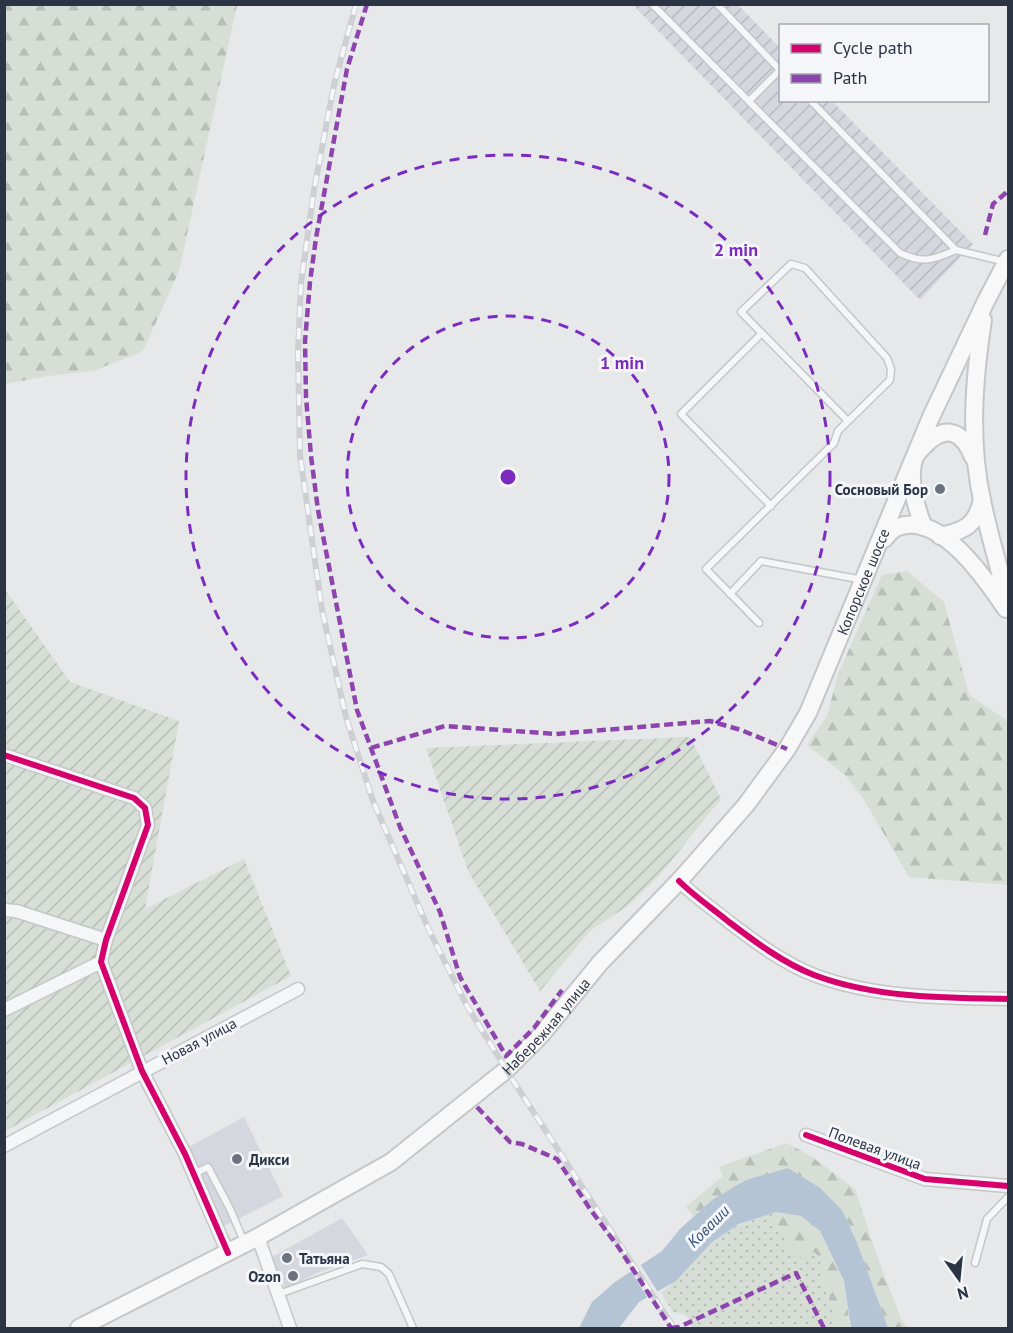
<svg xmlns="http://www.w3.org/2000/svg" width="1013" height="1333" font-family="'PT Sans',sans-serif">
	<defs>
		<pattern id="industrial-furrows" width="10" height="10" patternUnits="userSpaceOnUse" patternTransform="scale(1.5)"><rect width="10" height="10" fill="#d4d7dd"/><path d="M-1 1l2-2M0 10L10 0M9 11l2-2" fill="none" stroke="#b6b9bf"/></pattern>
		<pattern id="grass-dots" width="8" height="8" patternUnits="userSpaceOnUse" patternTransform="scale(1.5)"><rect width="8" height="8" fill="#d6ded6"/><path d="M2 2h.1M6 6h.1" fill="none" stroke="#b8bfb9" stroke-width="1.8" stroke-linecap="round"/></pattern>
		<pattern id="forest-firs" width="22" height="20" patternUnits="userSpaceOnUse" patternTransform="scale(1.5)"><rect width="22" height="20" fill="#d6ded6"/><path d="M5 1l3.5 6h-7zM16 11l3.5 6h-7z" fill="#b8bfb9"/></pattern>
		<pattern id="garden-furrows" width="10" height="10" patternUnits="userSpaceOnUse" patternTransform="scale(1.5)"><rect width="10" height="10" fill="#d6ded6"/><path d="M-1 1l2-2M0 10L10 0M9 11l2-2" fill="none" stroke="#b8bfb9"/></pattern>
	</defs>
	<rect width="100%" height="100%" fill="#e6e8ea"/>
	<path fill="#d4d7dd" d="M244,1117l39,79 -59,30 -37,-78z
		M342,1218l26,37 -51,18 -31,16 -16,-31z"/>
	<path fill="url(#industrial-furrows)" d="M633,5h105l42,43v52l52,1 141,143 -53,56z"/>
	<path fill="url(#grass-dots)" d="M776,1212l-7,6 -1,6 46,28 7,7 -1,18 18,45 12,4 1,2h-160c-1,-11 -6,-15 -18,-16l-12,-19c19,-15 33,-35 51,-51 18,-16 41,-23 64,-30z"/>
	<path fill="url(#forest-firs)" d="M5,4l232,1 -58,266 -36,80 -50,20 -45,5 -43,8z
		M907,571l37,31 25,93 39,26v164l-99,-8 -46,-79 -17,-22 -39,-31 20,-29 11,-42 44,-99z
		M787,1143l25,14 43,32 22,67 25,65 6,7h-20l-30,-83 -16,-35 -130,-10 -18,17 -8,-10 37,-31 -4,-9z
		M776,1212l25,4 19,15 24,51 6,44 -12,-4 -18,-45 1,-18 -7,-7 -12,6 -15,-6 -3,-18 -16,-10 1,-6z"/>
	<path fill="url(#garden-furrows)" d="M4,588l66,94 109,39 -34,188 99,-50 47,117 -286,155z
		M690,737l31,62 -62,77 -30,29 -39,26 -50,60 -72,-120 -42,-123z"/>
	<path fill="#b4c4d5" d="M788,1168l32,20 22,22 16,35 30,83h-37l-7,-47 -24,-50 -19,-15 -25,-4 -37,12 -27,18 -36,39 -37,21 -20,26h-40l13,-26 23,-20 47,-31 18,-22 32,-29 34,-20z"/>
	<path fill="#e6e8ea" d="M639,1262l20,32 -10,6 -20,-32z"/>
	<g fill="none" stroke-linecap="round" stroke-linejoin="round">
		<g stroke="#c4c6c8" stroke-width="9">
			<path id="lane" d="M652,4l248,249c23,11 33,7 56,-3
				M717,4l63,66
				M810,100l146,150 50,12
				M749,101l31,-31
				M762,333l-81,81 90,92
				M730,594l31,-33 102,19
				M759,623l-53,-54 128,-126 4,-12 52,-51 1,-11 -4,-11 -82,-90 -14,-4 -50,48 107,109
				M194,1174l14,-7 22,42 15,35
				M975,1263l12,-44 21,-22
				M279,1294l83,-30 19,3 8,7 24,54"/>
		</g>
		<g stroke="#c4c6c8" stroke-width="15">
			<path id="street" d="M4,755l130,43 11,10 3,17 -42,115 -5,22 41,109 43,83 43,99
				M679,881c15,15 33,27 50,41 25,19 54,41 85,53 61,23 130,23 194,24
				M4,910l12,1 90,29
				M4,1010l97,-48
				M806,1135l119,44 83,7
				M4,1146l294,-157
				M258,1237l32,91"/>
		</g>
		<g stroke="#c4c6c8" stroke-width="20">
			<g id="secondary">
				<path d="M983,320c-9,59 -14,120 -1,180 7,36 19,71 26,108"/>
				<path d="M924,527c-8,-19 -17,-50 -9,-70 1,-3 6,-8 9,-11 21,-22 38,-16 49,11"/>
				<path d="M940,536c25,-5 36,-11 42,-36"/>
				<path d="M884,539c4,-4 8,-10 14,-12 42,-16 88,53 108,82"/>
				<path id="s1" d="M79,1328l179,-91 133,-75 115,-92 35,-35 59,-72 79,-82 67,-76 41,-56 21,-36 123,-296 55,-116 22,-42"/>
			</g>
		</g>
		<use href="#lane" stroke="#f5f6f7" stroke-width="6"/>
		<use href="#street" stroke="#f5f6f7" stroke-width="12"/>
		<use href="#secondary" stroke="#f8f8f8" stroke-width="16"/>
		<g stroke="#cecfd2" stroke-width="6">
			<path id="rail" d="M356,4l-22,81 -20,105 -13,93 -3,70 2,102 22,155 24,107 27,84 56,129 38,76 47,76 160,246"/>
		</g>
		<use href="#rail" stroke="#f4f6f9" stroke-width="4" stroke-dasharray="11" stroke-linecap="butt"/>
		<path stroke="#8e44ad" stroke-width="4.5" stroke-dasharray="9 4.5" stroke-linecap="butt" d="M367,4l-20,65 -31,169 -6,44 -5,59 1,56 5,59 7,54 39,200 43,117 40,85 20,65 46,79 28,-28 28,-38
			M985,235l8,-31 15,-13
			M371,748l74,-22 111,8 154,-13 31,9 46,19
			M477,1107l33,35 12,2 35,15 33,50 29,39 52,80
			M671,1328l8,-1 117,-54 28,55"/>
		<g stroke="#f4f6f9" stroke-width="10">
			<path id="cycleway" d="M4,755l130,43 11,10 3,17 -42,115 -5,22 41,109 43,83 43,99
				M679,881c15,15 33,27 50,41 25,19 54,41 85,53 61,23 130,23 194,24
				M806,1135l119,44 83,7"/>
		</g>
		<use href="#cycleway" stroke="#d6006c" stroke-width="6"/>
	</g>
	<g fill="none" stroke="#7b2cbf" stroke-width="3" stroke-dasharray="10 8">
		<circle cx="508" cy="477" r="161"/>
		<circle cx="508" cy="477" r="322"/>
	</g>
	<g fill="#6c737f" stroke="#f4f6f9" stroke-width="2">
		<circle cx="940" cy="489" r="6"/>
		<circle cx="237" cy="1159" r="6"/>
		<circle cx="287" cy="1258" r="6"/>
		<circle cx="293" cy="1276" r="6"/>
	</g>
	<g text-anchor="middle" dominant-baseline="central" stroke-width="6" stroke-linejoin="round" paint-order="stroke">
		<g font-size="15" font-weight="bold" fill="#2b3445" stroke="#f4f6f9" text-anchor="end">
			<text x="928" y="489">Сосновый Бор</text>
			<text x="249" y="1159" text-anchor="start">Дикси</text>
			<text x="299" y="1258" text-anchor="start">Татьяна</text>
			<text x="281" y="1276">Ozon</text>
		</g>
		<g font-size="15" fill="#2b3445" stroke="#f4f6f9">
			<text stroke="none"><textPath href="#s1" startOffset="1112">Копорское шоссе</textPath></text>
			<text stroke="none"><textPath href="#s1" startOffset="560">Набережная улица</textPath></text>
			<text transform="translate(199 1041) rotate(-28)">Новая улица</text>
			<text transform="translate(875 1148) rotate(20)">Полевая улица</text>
		</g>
		<g font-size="16" font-style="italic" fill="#34527a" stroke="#f4f6f9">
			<text transform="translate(708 1226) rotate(-45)">Коваши</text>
		</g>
	</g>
	<circle cx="508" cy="477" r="9" fill="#7b2cbf" stroke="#f4f6f9" stroke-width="3"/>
	<g font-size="18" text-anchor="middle" font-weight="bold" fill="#7b2cbf" stroke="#f4f6f9" stroke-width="6" stroke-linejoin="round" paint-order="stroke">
		<text x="736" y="256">2 min</text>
		<text x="622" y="369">1 min</text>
	</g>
	<rect width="1013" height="1333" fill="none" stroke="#2b3445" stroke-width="12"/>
	<rect x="779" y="24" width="210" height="78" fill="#f4f6f9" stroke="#a4a8b1" stroke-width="1.5"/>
	<rect x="791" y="44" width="30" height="9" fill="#d6006c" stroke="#a4a8b1" stroke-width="1.5"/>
	<text x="833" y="54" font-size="18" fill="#2b3445">Cycle path</text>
	<rect x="791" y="74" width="30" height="9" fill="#8e44ad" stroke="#a4a8b1" stroke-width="1.5"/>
	<text x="833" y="84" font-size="18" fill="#2b3445">Path</text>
	<g transform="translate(959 1279) rotate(165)" stroke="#f4f6f9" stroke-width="4.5" paint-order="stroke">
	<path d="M0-4.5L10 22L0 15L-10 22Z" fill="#2b3445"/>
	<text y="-9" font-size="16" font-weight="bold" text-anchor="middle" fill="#2b3445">N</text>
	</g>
</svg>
